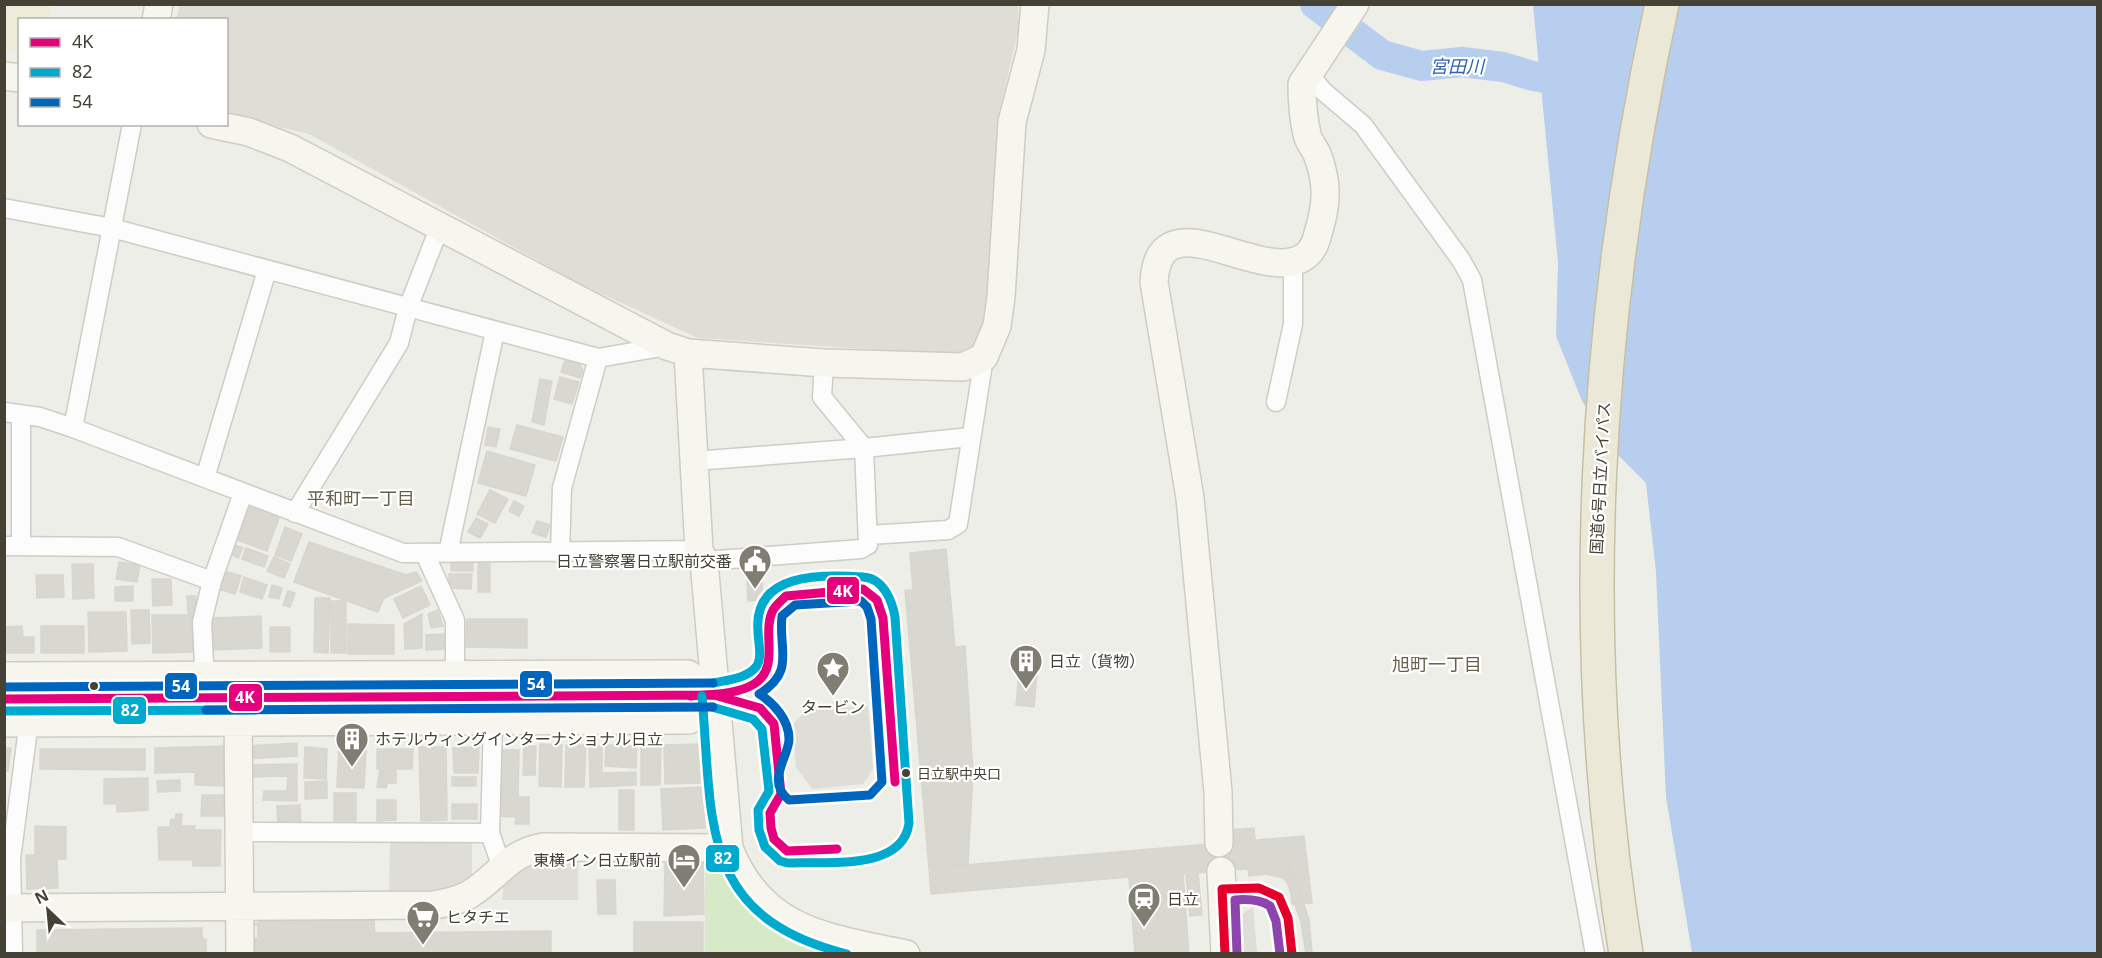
<svg xmlns="http://www.w3.org/2000/svg" width="2102" height="958" font-family="'Noto Sans','Noto Sans JP',sans-serif">
	<rect width="100%" height="100%" fill="#eeeee8"/>
	<path fill="#deddd6" d="M180,4l838,1 1,23 -22,94 -7,192 -13,32 -20,9 -259,-17 -118,-54 -271,-150 -82,-19 -1,-95h-50z"/>
	<path fill="#edebda" d="M4,5h47l-2,14 -29,1 -1,32 -14,-2z"/>
	<path fill="#d6eac8" d="M705,857h6l140,97h-146z"/>
	<path fill="#deddd8" d="M868,706l5,63 -10,15 -51,5 -16,-22 -3,-43 14,-14z
		M390,839l82,2v38l-17,11 -66,3z
		M578,858v42h-76l2,-17 30,-22z
		M1253,907l4,46h-18l-3,-35z"/>
	<path fill="#b7ceee" d="M1533,5h564v948h-405l-26,-156 -10,-225 -10,-89 -30,-30 -34,-52 -26,-65 2,-74z"/>
	<g fill="none" stroke-linecap="round" stroke-linejoin="round">
		<path stroke="#b7ceee" stroke-width="30" d="M1315,4l67,51 40,11 40,-4 41,5 30,9 46,8"/>
	</g>
	<path fill="#d8d7d0" stroke="#d7d6ce" stroke-width="1.5" d="M566,357l11,3 6,10 -3,8 -19,-6z
		M560,377l19,5 -7,22 -18,-5z
		M540,379l12,2 -8,44 -12,-3z
		M517,425l46,12 -7,24 -46,-12z
		M488,427l12,2 -4,18 -11,-2z
		M487,451l48,14 -9,31 -48,-13z
		M490,490l18,9 -13,24 -18,-9z
		M514,501l10,5 -5,10 -10,-5z
		M247,506l32,12 -12,33 -32,-12z
		M476,518l12,6 -8,14 -12,-6z
		M537,521l13,4 -4,12 -14,-4z
		M285,527l17,7 -11,27 -16,-6z
		M309,542l97,33 10,-3 6,9 -38,17 -6,14 -84,-30z
		M234,545l9,3 -5,10 -8,-4z
		M246,548l22,8 -4,11 -22,-8z
		M946,549l9,98 10,-1 8,126 -5,92 -39,4 -24,-278h8l-3,-37z
		M274,557l16,7 -6,14 -17,-7z
		M119,562l21,3 -3,17 -21,-3z
		M451,562l22,1v8h-22z
		M478,563l12,1v28h-12z
		M72,564h21l1,34 -21,1z
		M225,571l16,5 -6,18 -16,-5z
		M449,574h23l-1,15 -22,-1z
		M36,575h27l1,22 -27,1z
		M244,577l23,8 -5,14 -22,-7z
		M152,579h19l1,26 -19,1z
		M747,580h15l1,20 -15,1z
		M272,585l10,3 -3,11 -10,-2z
		M133,586v15h-18v-14z
		M421,586l9,19 -27,13 -9,-19z
		M288,591l7,2 -5,14 -7,-2z
		M187,596h9v18h-8z
		M315,598h15l-2,55 -14,-1z
		M331,601h15v52h-15z
		M131,610h18l1,33 -18,1z
		M438,610l5,16 -12,2 -3,-14z
		M88,612h38l1,39 -38,1z
		M422,614v34l-17,1 -1,-25z
		M152,615h41v37l-40,1z
		M261,616l1,32 -49,2v-32z
		M467,619h60v29l-61,-1z
		M348,624l46,1v29h-46z
		M22,626l1,11h11v16h-30v-26z
		M41,626h43v27h-43z
		M270,627h20v25h-20z
		M445,634l1,15 -20,1v-15z
		M1019,673l18,2 -3,32 -18,-2z
		M297,743v13l-51,3 -1,-13z
		M540,744l22,1 -1,42 -22,-1z
		M641,744h20l-1,41h-19z
		M700,744v39l-35,1 -1,-39z
		M566,745h20l-2,42h-19z
		M606,745l31,1 -1,22 -31,-2z
		M224,746l2,40 -31,-1v-13l-40,1v-25z
		M524,746h12l-1,29h-12z
		M589,746h13v27l34,-1v13l-46,2z
		M305,747l22,2 -1,30 -22,-1z
		M339,747l27,1 -2,40 -27,-1z
		M419,747h27l1,73 -26,1z
		M479,747l-1,26h-24l-1,-25z
		M4,748h7l-3,23h-4z
		M40,749h105v21l-105,-1z
		M377,749h36l-1,20h-16v14h-9l-1,5 -9,-1 3,-18h-3z
		M501,750h18l-1,47h11v27h-14l1,-7 -16,-1z
		M297,764v37l-34,-1 1,-9h23l1,-15 -42,1v-12z
		M452,777h24v9h-24z
		M148,778v32l-31,2v-8h-13v-25z
		M180,780v11l-22,1 -1,-11z
		M327,781v17l-22,1v-17z
		M703,787l2,41 -42,2 -2,-41z
		M619,790h15v40h-15z
		M334,793h22v28h-22z
		M202,795h24v21h-25z
		M377,800h19v20l-19,1z
		M452,804h25v15h-25z
		M300,805l1,19 -23,1 -1,-19z
		M176,814h6l-1,12h14l-1,4h27l-1,36h-27v-6h-34l-1,-33h12l1,-8 4,1z
		M35,826l31,1v32h-9l1,29 -31,1 -1,-34h9z
		M1254,828l1,12 -24,2 -1,-12z
		M1304,836l8,67 -20,1 -4,-39 -90,8 4,42 -12,1 -4,-42h-3l6,80h-54l-6,-77 -198,17 -2,-26z
		M703,863l1,51 -40,2 1,-52z
		M1288,865l5,7 16,48 3,34h-6l-5,-32 -14,-40 -4,-4 -17,-4 -17,2 -1,-7z
		M597,880h18l1,34h-18z
		M295,919l79,1 1,17 -80,2v15h-42v-15l5,-1v-13h-5l10,-5z
		M634,922h69v32h-69z
		M202,928v10l4,2v14h-169v-24z
		M551,931v23h-256v-15l80,-2v-4z"/>
	<g fill="none" stroke-linecap="round" stroke-linejoin="round">
		<g stroke="#cdccc5" stroke-width="21">
			<path id="street" d="M1309,74l14,17 40,34 98,135 11,20 123,674
				M4,208l108,20 486,130 69,-12
				M1276,402l17,-78v-62
				M4,412l36,5 33,11 330,125 296,-3
				M73,428l59,-304
				M694,461l170,-13 106,-11
				M205,478l62,-208
				M295,513l104,-170 9,-35 32,-82
				M869,535l79,-5 10,-6 26,-167
				M4,546l114,1 94,34
				M21,546v-132
				M448,553l47,-222
				M560,553l2,-65 36,-130
				M425,554l30,66v54l7,9
				M704,561l157,-12 7,-4 -4,-97 -42,-51 2,-34
				M205,685l-3,-63 10,-41 31,-88
				M487,714l6,7 -3,112
				M239,832l251,1 12,35
				M13,954l-2,-95 19,-146"/>
		</g>
		<g stroke="#cecdbf" stroke-width="30">
			<path id="secondary" d="M156,20l3,-16
				M4,76l16,2
				M211,124l38,8 41,16 377,198 21,7 136,10 139,4 21,-10 13,-31 4,-29 11,-175 19,-72 4,-46
				M688,353l11,197 5,11 25,287c32,83 99,90 177,106
				M4,676l684,-2 26,21
				M4,699l710,-4
				M238,705l2,249
				M4,723l685,-3 25,-25
				M1219,843l-1,-51 -28,-294 -36,-216c5,-88 107,4 150,-25 10,-7 12,-16 15,-27 8,-27 9,-48 -2,-76 -3,-7 -9,-13 -10,-20 -4,-17 -5,-34 -5,-50l53,-80
				M1221,871l4,83
				M4,908l430,-3c12,-2 25,-4 36,-11 28,-17 38,-41 73,-47l186,1"/>
		</g>
		<g stroke="#c6c0a3" stroke-width="36">
			<path id="highway" d="M1626,954c-51,-315 -32,-638 36,-950"/>
		</g>
		<use href="#street" stroke="#fcfcfc" stroke-width="18"/>
		<use href="#secondary" stroke="#f6f5ee" stroke-width="27"/>
		<use href="#highway" stroke="#ebe8d8" stroke-width="33"/>
		<g stroke="#fff" stroke-width="14">
			<path id="bus-1" d="M690,696c20,-2 46,-1 64,-12 27,-17 7,-51 19,-74 3,-5 9,-10 13,-14l77,-7 14,11 6,18 12,164
				M4,699l710,-4 46,13 14,16 7,70 -11,19 1,15 3,11 13,12 50,-2"/>
		</g>
		<g stroke="#fff" stroke-width="14">
			<path id="bus-2" d="M702,696c11,126 -4,221 145,258
				M712,707l41,12 9,10 7,62 -11,19 1,20 6,17 15,14 8,2c36,-2 115,9 121,-40l-14,-206c-3,-17 -12,-39 -32,-40 -43,-3 -110,-4 -105,54 0,11 5,27 -2,36 -10,12 -30,13 -43,16
				M4,711l251,-1"/>
		</g>
		<g stroke="#fff" stroke-width="14">
			<path id="bus-3" d="M861,601l6,6 4,12 11,163 -12,13 -81,5c-24,-19 0,-43 0,-61 0,-19 -15,-36 -30,-45 37,-22 19,-45 23,-78l13,-11z
				M4,687l709,-4
				M206,710l507,-3"/>
		</g>
		<g stroke="#fff" stroke-width="14">
			<path id="bus-4" d="M1222,889l37,-1 20,9 9,21 4,36
				M1222,889l3,65"/>
		</g>
		<g stroke="#fff" stroke-width="14">
			<path id="bus-5" d="M1237,953l-2,-53c12,-1 25,-1 35,6l6,15 4,33"/>
		</g>
		<use href="#bus-1" stroke="#e5007d" stroke-width="9"/>
		<use href="#bus-2" stroke="#00a9ce" stroke-width="9"/>
		<use href="#bus-3" stroke="#0065bd" stroke-width="9"/>
		<use href="#bus-4" stroke="#e4002b" stroke-width="9"/>
		<use href="#bus-5" stroke="#8e44ad" stroke-width="9"/>
	</g>
	<defs>
		<g id="civic-pin" transform="scale(1.725)"><path d="M0 17L-7.5 6A9.5 9.5 0 1 1 7.5 6Z" fill="#807e73" stroke="#fff"/><path d="M-.6-6.5H3V-4.5H.6V-3L4-1V1h2V6H-6V1h2V-1L-.6-3ZM-1.2 2.5V6h2.4V2.5Z" fill="#fff"/></g>
		<g id="building-pin" transform="scale(1.725)"><path d="M0 17L-7.5 6A9.5 9.5 0 1 1 7.5 6Z" fill="#807e73" stroke="#fff"/><path d="M-4-6H4V6H1V3H-1V6H-4ZM-2.5-4.3h1.7v1.8h-1.7ZM.8-4.3h1.7v1.8H.8ZM-2.5-1h1.7V.8h-1.7ZM.8-1h1.7V.8H.8Z" fill="#fff"/></g>
		<g id="sight-pin" transform="scale(1.725)"><path d="M0 17L-7.5 6A9.5 9.5 0 1 1 7.5 6Z" fill="#807e73" stroke="#fff"/><path d="M0-6L1.8-2.2L6-1.7L2.9 1.2L3.7 5.4L0 3.3L-3.7 5.4L-2.9 1.2L-6-1.7L-1.8-2.2Z" fill="#fff"/></g>
		<g id="hotel-pin" transform="scale(1.725)"><path d="M0 17L-7.5 6A9.5 9.5 0 1 1 7.5 6Z" fill="#807e73" stroke="#fff"/><path d="M-6-4.5h1.5V1H6V5H4.5V3h-9V5H-6ZM-4 0a1.8 1.8 0 1 1 3.6 0ZM.5 0V-2.5h3Q6-2.5 6 0Z" fill="#fff"/></g>
		<g id="station-pin" transform="scale(1.725)"><path d="M0 17L-7.5 6A9.5 9.5 0 1 1 7.5 6Z" fill="#807e73" stroke="#fff"/><path d="M-3-6H3Q5-6 5-4V2Q5 4 3 4L4.5 6H3L1.5 4h-3L-3 6H-4.5L-3 4Q-5 4-5 2V-4Q-5-6-3-6ZM-3.5-4v3h7v-3ZM-3.5 1v1.5H-2V1ZM2 1v1.5H3.5V1Z" fill="#fff"/></g>
		<g id="supermarket-pin" transform="scale(1.725)"><path d="M0 17L-7.5 6A9.5 9.5 0 1 1 7.5 6Z" fill="#807e73" stroke="#fff"/><path d="M-6-5.5h2.5l.6 2H6L4.5 2H-2.5L-4.4-4H-6ZM-1.5 3.2a1.3 1.3 0 1 0 .1 0ZM3 3.2a1.3 1.3 0 1 0 .1 0Z" fill="#fff"/></g>
	</defs>
	<g fill-rule="evenodd">
		<use href="#civic-pin" x="755" y="561"/>
		<use href="#building-pin" x="1026" y="661"/>
		<use href="#sight-pin" x="833" y="668"/>
		<use href="#building-pin" x="352" y="739"/>
		<use href="#hotel-pin" x="684" y="860"/>
		<use href="#station-pin" x="1144" y="899"/>
		<use href="#supermarket-pin" x="423" y="917"/>
	</g>
	<g fill="#454134" stroke="#fff" stroke-width="2">
		<circle cx="94" cy="686" r="5"/>
		<circle cx="906" cy="773" r="5"/>
	</g>
	<g text-anchor="middle" dominant-baseline="central" stroke-width="4.5" stroke-linejoin="round" paint-order="stroke">
		<g font-size="14" fill="#454134" stroke="#fff" text-anchor="start">
			<text x="917" y="773">日立駅中央口</text>
		</g>
		<g font-size="16" fill="#454134" stroke="#fff">
			<text transform="translate(1600 478) rotate(-87)">国道6号日立バイパス</text>
		</g>
		<g font-size="16" fill="#454134" stroke="#fff" text-anchor="start">
			<text x="732" y="561" text-anchor="end">日立警察署日立駅前交番</text>
			<text x="1049" y="661">日立（貨物）</text>
			<text x="833" y="707" text-anchor="middle">タービン</text>
			<text x="375" y="739">ホテルウィングインターナショナル日立</text>
			<text x="661" y="860" text-anchor="end">東横イン日立駅前</text>
			<text x="1167" y="899">日立</text>
			<text x="446" y="917">ヒタチエ</text>
		</g>
		<g font-size="18" font-style="italic" fill="#2d61b1" stroke="#fff">
			<text x="1457" y="66">宮田川</text>
		</g>
		<g font-size="18" fill="#67614b" stroke="#fff">
			<text x="361" y="498">平和町一丁目</text>
			<text x="1437" y="664">旭町一丁目</text>
		</g>
	</g>
	<g stroke="#fff" stroke-width="2">
		<rect x="826" y="576" width="34" height="29" rx="6" fill="#e5007d"/>
		<rect x="519" y="670" width="34" height="28" rx="6" fill="#0065bd"/>
		<rect x="164" y="672" width="34" height="28" rx="6" fill="#0065bd"/>
		<rect x="228" y="683" width="35" height="29" rx="6" fill="#e5007d"/>
		<rect x="112" y="696" width="35" height="29" rx="6" fill="#00a9ce"/>
		<rect x="705" y="844" width="35" height="29" rx="6" fill="#00a9ce"/>
	</g>
	<g font-size="16" text-anchor="middle" font-weight="bold" fill="#fff">
		<text x="843" y="597">4K</text>
		<text x="536" y="690">54</text>
		<text x="181" y="692">54</text>
		<text x="245" y="703">4K</text>
		<text x="130" y="716">82</text>
		<text x="723" y="864">82</text>
	</g>
	<rect width="2102" height="958" fill="none" stroke="#454134" stroke-width="12"/>
	<rect x="18" y="18" width="210" height="108" fill="#ffffff" stroke="#b5b3ae" stroke-width="1.5"/>
	<rect x="30" y="38" width="30" height="9" fill="#e5007d" stroke="#b5b3ae" stroke-width="1.5"/>
	<text x="72" y="48" font-size="18" fill="#454134">4K</text>
	<rect x="30" y="68" width="30" height="9" fill="#00a9ce" stroke="#b5b3ae" stroke-width="1.5"/>
	<text x="72" y="78" font-size="18" fill="#454134">82</text>
	<rect x="30" y="98" width="30" height="9" fill="#0065bd" stroke="#b5b3ae" stroke-width="1.5"/>
	<text x="72" y="108" font-size="18" fill="#454134">54</text>
	<g transform="translate(48 910) rotate(334)" stroke="#ffffff" stroke-width="4.5" paint-order="stroke">
	<path d="M0-4.5L10 22L0 15L-10 22Z" fill="#454134"/>
	<text y="-9" font-size="16" font-weight="bold" text-anchor="middle" fill="#454134">N</text>
	</g>
</svg>
